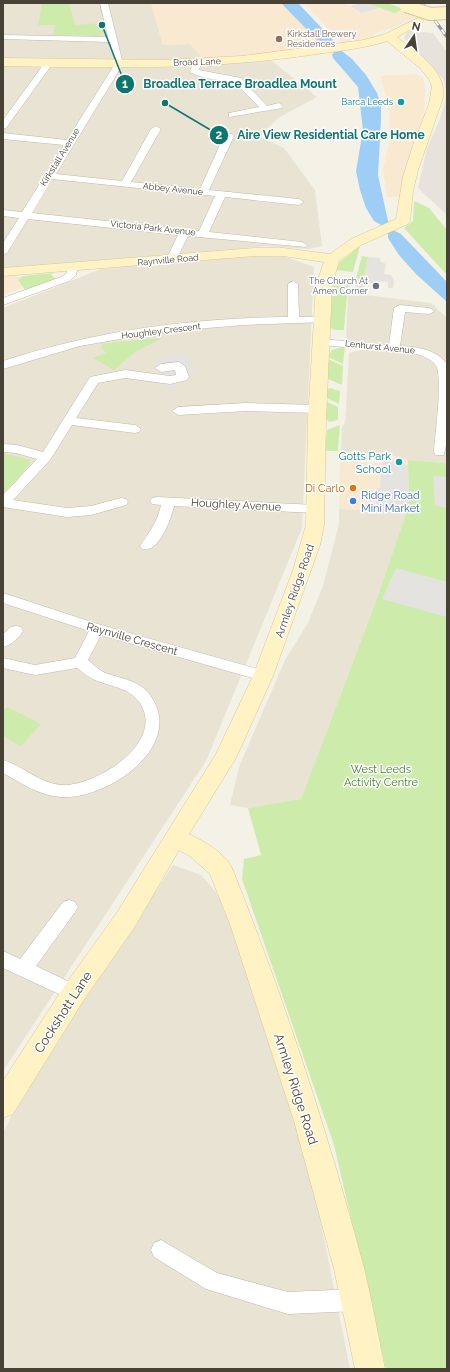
<svg xmlns="http://www.w3.org/2000/svg" width="450" height="1372" font-family="Raleway,sans-serif">
	<rect width="100%" height="100%" fill="#f4f1e6"/>
	<path fill="#e9e3d4" d="M3,3h148l12,42 27,-1 17,19 65,-2 45,36 -39,21 -19,19 25,11 31,42 7,56 -13,3 -44,-3 -123,14 -139,8z
		M241,256l45,1 28,10 -12,261 -96,233 -203,310v-763l98,-39z
		M348,293l83,10 16,15v151l-2,-6 -37,-3 -21,-6 -46,-2 1,-26 3,-3 1,-13 3,-57 19,-5 50,6 3,-6 -75,-8z
		M339,509l68,2 -31,90 -75,198 -53,9 -18,-3 9,-38 46,-107 23,-37 15,-37 16,-62z
		M173,865l28,10 22,25 86,263 41,206h-347v-235l18,-39z"/>
	<path fill="#f8e9d0" d="M151,3h130l44,44 -83,10 -39,2 -13,-15 -27,1z
		M304,3h41l5,3 16,-3 28,10 10,-4 11,8 -22,11 -20,6 3,3 -32,7z
		M416,74l7,4 2,12 -1,24 -11,29 -13,54h-13l-4,-28 5,-21 2,-27 -2,-19 -8,-26z
		M3,276h20l-5,4 5,7 -20,8z
		M392,459l16,1 1,45 -2,6 -68,-2 1,-49 38,3z"/>
	<path fill="#e7e2db" d="M408,31l25,2 14,19v41l-4,-14 -39,-41z
		M447,95v120l-29,-27 9,-40 13,-29z"/>
	<path fill="#cdecac" d="M42,3h27l6,22 27,-2 2,10 -7,3 -44,-1 2,-10h-17z
		M366,3h21l17,6 -10,4z
		M414,201l15,7 18,22v45l-43,-47 9,-7z
		M360,246l-7,26 -17,-2 4,-8z
		M362,256l6,1 -4,22 -8,-1z
		M54,273l-3,2 5,4 -30,12 -8,-11 5,-4z
		M335,279l16,1 -4,13 -12,-1v-4l-3,-1z
		M335,294l12,1 -3,35h-10l-4,-3 2,-31h3z
		M163,338l-28,14 -21,18 -21,-12 13,-5 -5,-6 2,-3c20,-3 39,-4 60,-6z
		M345,346l-2,18 -15,-7 4,-7z
		M328,359l15,7 -1,19 -14,-6z
		M330,388l10,3 -1,13 -12,-6v-9z
		M327,402l11,5v13l-9,2 -3,-4z
		M340,425l-2,26h-11l-2,-1 2,-20z
		M3,453l27,7v3l-12,16 -15,14z
		M408,460l37,3 2,6v900h-61l-52,-224 -92,-266 2,-20 17,-4 -13,-47 53,-9 75,-198 33,-96z
		M7,707l34,17 -20,22 -18,-10v-26z"/>
	<path fill="#e5e3df" d="M362,3h4l13,5 -17,5 -12,-7z
		M368,257l12,1v3l6,3 -2,10 7,1 3,7 -1,6h-5v-6l-14,-1 -1,2h-9l-1,5 -8,-1v-9h9z
		M185,354l13,18 -13,2 3,5 -10,2 -2,7 -14,-1 2,-5 -9,-22z
		M394,459v5l14,1 1,40 -2,6 -31,-1v-22h4l2,-27z
		M433,476l14,1v31l-12,-3z
		M396,568l51,14v35l-65,-18z"/>
	<path fill="#9ecef6" d="M281,3h17l34,36 2,2 -1,3 19,15 14,16 11,18 4,13v13l-3,56 10,46 7,10 6,3 46,48v20l-31,-28 -17,-19 -11,-17v-4l-7,-9 -7,-4 -8,-13 -6,-18 -4,-19 7,-41 -5,-43 -25,-29 -1,-3 2,-3 -14,-9z"/>
	<g fill="none" stroke-linecap="round" stroke-linejoin="round">
		<g stroke="#c1b9a8" stroke-width="1">
			<path id="street" d="M100,3h8l15,61 -67,110 66,7 29,-52 5,-3 5,3 -30,53 69,7 24,-53 2,-2h6l2,2 -25,54 90,9 5,3 -5,3 -74,-8 -16,35 93,10 5,3 -1,2 -118,-11 -12,24 -5,3 -5,-3 12,-25 -150,-16 -21,34 -4,1v-11l16,-25 -16,-2v-6l19,2 42,-67 -61,-6v-6l64,7 48,-76 -5,-22 -107,-3v-4l105,2zM52,179l163,17 -16,35 -167,-18z
				M49,60l4,3 -47,65 -3,1v-9l43,-59z
				M197,60l4,3 -2,7 42,8 26,28 12,-3 4,3 -1,2 -53,9v-4l30,-6 -24,-25 -30,-4 -14,-5 -1,-2 4,-10z
				M73,264l5,3 -2,8 -7,6 -66,24v-7l58,-21 5,-3 3,-9z
				M293,281l5,3 1,33h23l6,3 -2,2 -83,3 -83,7 -80,14 -77,23v-8c92,-30 188,-43 285,-44v-33z
				M400,305l29,3 6,3 -6,3 -24,-2 -5,34c17,1 36,3 47,18v76l-3,15h-8l-2,-3c1,-16 9,-75 2,-86 -4,-8 -16,-11 -24,-13l-91,-8 -6,-3 6,-3 68,6 5,-37z
				M179,362l6,4 4,11 -2,3 -17,4 -45,-6 -27,5 -22,35 59,7 6,4 -2,3 -4,1 -63,-8 -22,35 -37,40 54,8 24,-2 30,-8 5,1 2,3 -2,3 -35,10 -24,2 -64,-10v-12l34,-36 -21,-6 -13,-1v-8l14,1 26,7 47,-75 35,-7 45,6 6,-1 -1,-5 -14,2 -6,-4 6,-4z
				M246,403l71,2 6,4 -6,4 -71,-2 -68,4 -6,-4 6,-4z
				M157,497l158,8 5,1 2,3 -2,3 -5,1 -141,-7c-3,13 -15,48 -32,43l-2,-3c10,-15 17,-23 21,-41l-9,-1 -2,-3 2,-3z
				M3,593l98,32 167,47 2,4 -2,4 -5,1 -162,-46 -13,25c6,5 11,10 17,13 17,6 34,7 45,22 37,51 -43,105 -89,102 -21,-1 -40,-14 -58,-24v-13c20,6 36,23 58,25 34,2 105,-42 79,-82 -11,-16 -29,-16 -45,-23 -7,-3 -12,-8 -18,-12l-42,7 -32,-7v-10l32,7 40,-7 14,-27 -86,-28z
				M16,626l5,1 2,4c-4,7 -12,14 -20,16v-13l8,-7z
				M69,900l6,2 3,5 -3,5 -39,54 44,21 3,6 -3,6 -6,2 -71,-33v-17l17,8 43,-57z
				M161,1240l56,33 71,19 68,-3 8,3 3,8 -3,8 -8,3 -68,3 -82,-25 -52,-32 -3,-7 3,-7z"/>
		</g>
		<g stroke="#d8c892" stroke-width="1">
			<path id="secondary" d="M418,18l4,1 2,2 -2,2 -25,14c19,15 50,33 46,61l-25,72 -5,21 -3,30 -2,3 -47,21 -22,16 -7,24 -6,134 -2,106 -4,20 -47,131 -37,82 -47,76c16,8 35,18 43,34 52,130 96,265 132,400 8,33 14,67 21,101h-30l-21,-100 -40,-148 -63,-194 -21,-53 -19,-17 -12,-7 -45,78 -51,73 -70,113 -10,4v-37l62,-96 51,-71 100,-160 37,-78 40,-106 13,-45 2,-106 8,-134 8,-23 -41,-6h-28l-252,20v-8l252,-20h28l47,6 21,-15 45,-20 7,-42 11,-35 15,-38 3,-18 -3,-7 -9,-11 -33,-27c-24,8 -51,10 -77,14 -102,15 -204,13 -307,11v-8l159,2 80,-4 122,-16 21,-6z"/>
		</g>
		<use href="#street" fill="#fff" fill-rule="evenodd"/>
		<use href="#secondary" fill="#fff3c6" fill-rule="evenodd"/>
		<g stroke="#969696" stroke-width="3">
			<path id="rail" d="M422,3l25,34"/>
		</g>
		<use href="#rail" stroke="#fff" stroke-width="2" stroke-dasharray="5.5" stroke-linecap="butt"/>
		<g stroke="#d8c892" stroke-width="14" stroke-linecap="butt">
			<path id="secondary-bridge" d="M406,6l24,8 17,-1"/>
		</g>
		<use href="#secondary-bridge" stroke="#fff3c6" stroke-width="12"/>
	</g>
	<circle fill="#8d6e63" stroke="#fff" stroke-width="1.5" cx="279" cy="39" r="4"/>
	<g fill="#0f9aa8" stroke="#fff" stroke-width="1.5">
		<circle cx="401" cy="102" r="4"/>
		<circle cx="399" cy="462" r="4"/>
	</g>
	<circle fill="#6b7280" stroke="#fff" stroke-width="1.5" cx="376" cy="286" r="4"/>
	<circle fill="#e8710a" stroke="#fff" stroke-width="1.5" cx="353" cy="488" r="4"/>
	<circle fill="#3f7fe0" stroke="#fff" stroke-width="1.5" cx="353" cy="501" r="4"/>
	<g text-anchor="middle" dominant-baseline="central" stroke-width="3" stroke-linejoin="round" paint-order="stroke">
		<g font-size="9" fill="#785e54" stroke="#fff" text-anchor="start">
			<text x="287" y="34">Kirkstall Brewery<tspan x="287" dy="10">Residences</tspan></text>
		</g>
		<g font-size="9" fill="#484135" stroke="#fff">
			<text transform="translate(197 62) rotate(-2)">Broad Lane</text>
			<text transform="translate(60 157) rotate(-58)">Kirkstall Avenue</text>
			<text transform="translate(173 189) rotate(6)">Abbey Avenue</text>
			<text transform="translate(153 228) rotate(6)">Victoria Park Avenue</text>
			<text transform="translate(168 260) rotate(-5)">Raynville Road</text>
			<text transform="translate(161 331) rotate(-7)">Houghley Crescent</text>
			<text transform="translate(380 347) rotate(6)">Lenhurst Avenue</text>
		</g>
		<g font-size="9" fill="#0d838f" stroke="#fff" text-anchor="end">
			<text x="393" y="102">Barca Leeds</text>
		</g>
		<g font-size="9" fill="#5b616d" stroke="#fff" text-anchor="end">
			<text x="368" y="281">The Church At<tspan x="368" dy="10">Amen Corner</tspan></text>
		</g>
		<g font-size="11" fill="#0d838f" stroke="#fff" text-anchor="end">
			<text x="391" y="456">Gotts Park<tspan x="391" dy="13">School</tspan></text>
		</g>
		<g font-size="11" fill="#c56008" stroke="#fff" text-anchor="end">
			<text x="345" y="488">Di Carlo</text>
		</g>
		<g font-size="11" fill="#366cbe" stroke="#fff" text-anchor="start">
			<text x="361" y="495">Ridge Road<tspan x="361" dy="13">Mini Market</tspan></text>
		</g>
		<g font-size="11" fill="#484135" stroke="#fff">
			<text transform="translate(236 505) rotate(3)">Houghley Avenue</text>
			<text transform="translate(295 591) rotate(-71)">Armley Ridge Road</text>
			<text transform="translate(132 639) rotate(16)">Raynville Crescent</text>
		</g>
		<g font-size="11" fill="#427f23" stroke="#fff">
			<text x="381" y="769">West Leeds<tspan x="381" dy="13">Activity Centre</tspan></text>
		</g>
		<g font-size="13" fill="#484135" stroke="#fff">
			<text transform="translate(63 1012) rotate(-57)">Cockshott Lane</text>
			<text transform="translate(296 1089) rotate(72)">Armley Ridge Road</text>
		</g>
	</g>
	<path fill="none" stroke="#0f766e" stroke-width="1.5" d="M102 25L125 84M165 103L219 135"/>
	<g fill="#0f766e" stroke="#fff" stroke-width="1.5">
		<circle cx="102" cy="25" r="4"/>
		<circle cx="165" cy="103" r="4"/>
		<circle cx="125" cy="84" r="10"/>
		<circle cx="219" cy="135" r="10"/>
	</g>
	<g font-size="12" text-anchor="middle" font-weight="bold" fill="#fff">
		<text x="125" y="88">1</text>
		<text x="219" y="139">2</text>
	</g>
	<g font-size="12" text-anchor="middle" font-weight="bold" fill="#0f766e" stroke="#fff" stroke-width="3" stroke-linejoin="round" paint-order="stroke">
		<text x="240" y="88">Broadlea Terrace Broadlea Mount</text>
		<text x="331" y="139">Aire View Residential Care Home</text>
	</g>
	<rect width="450" height="1372" fill="none" stroke="#484135" stroke-width="8"/>
	<g transform="translate(414 36) rotate(13)" stroke="#ffffff" stroke-width="3" paint-order="stroke">
	<path d="M0-3L7 15L0 10L-7 15Z" fill="#484135"/>
	<text y="-6" font-size="11" font-weight="bold" text-anchor="middle" fill="#484135">N</text>
	</g>
</svg>
